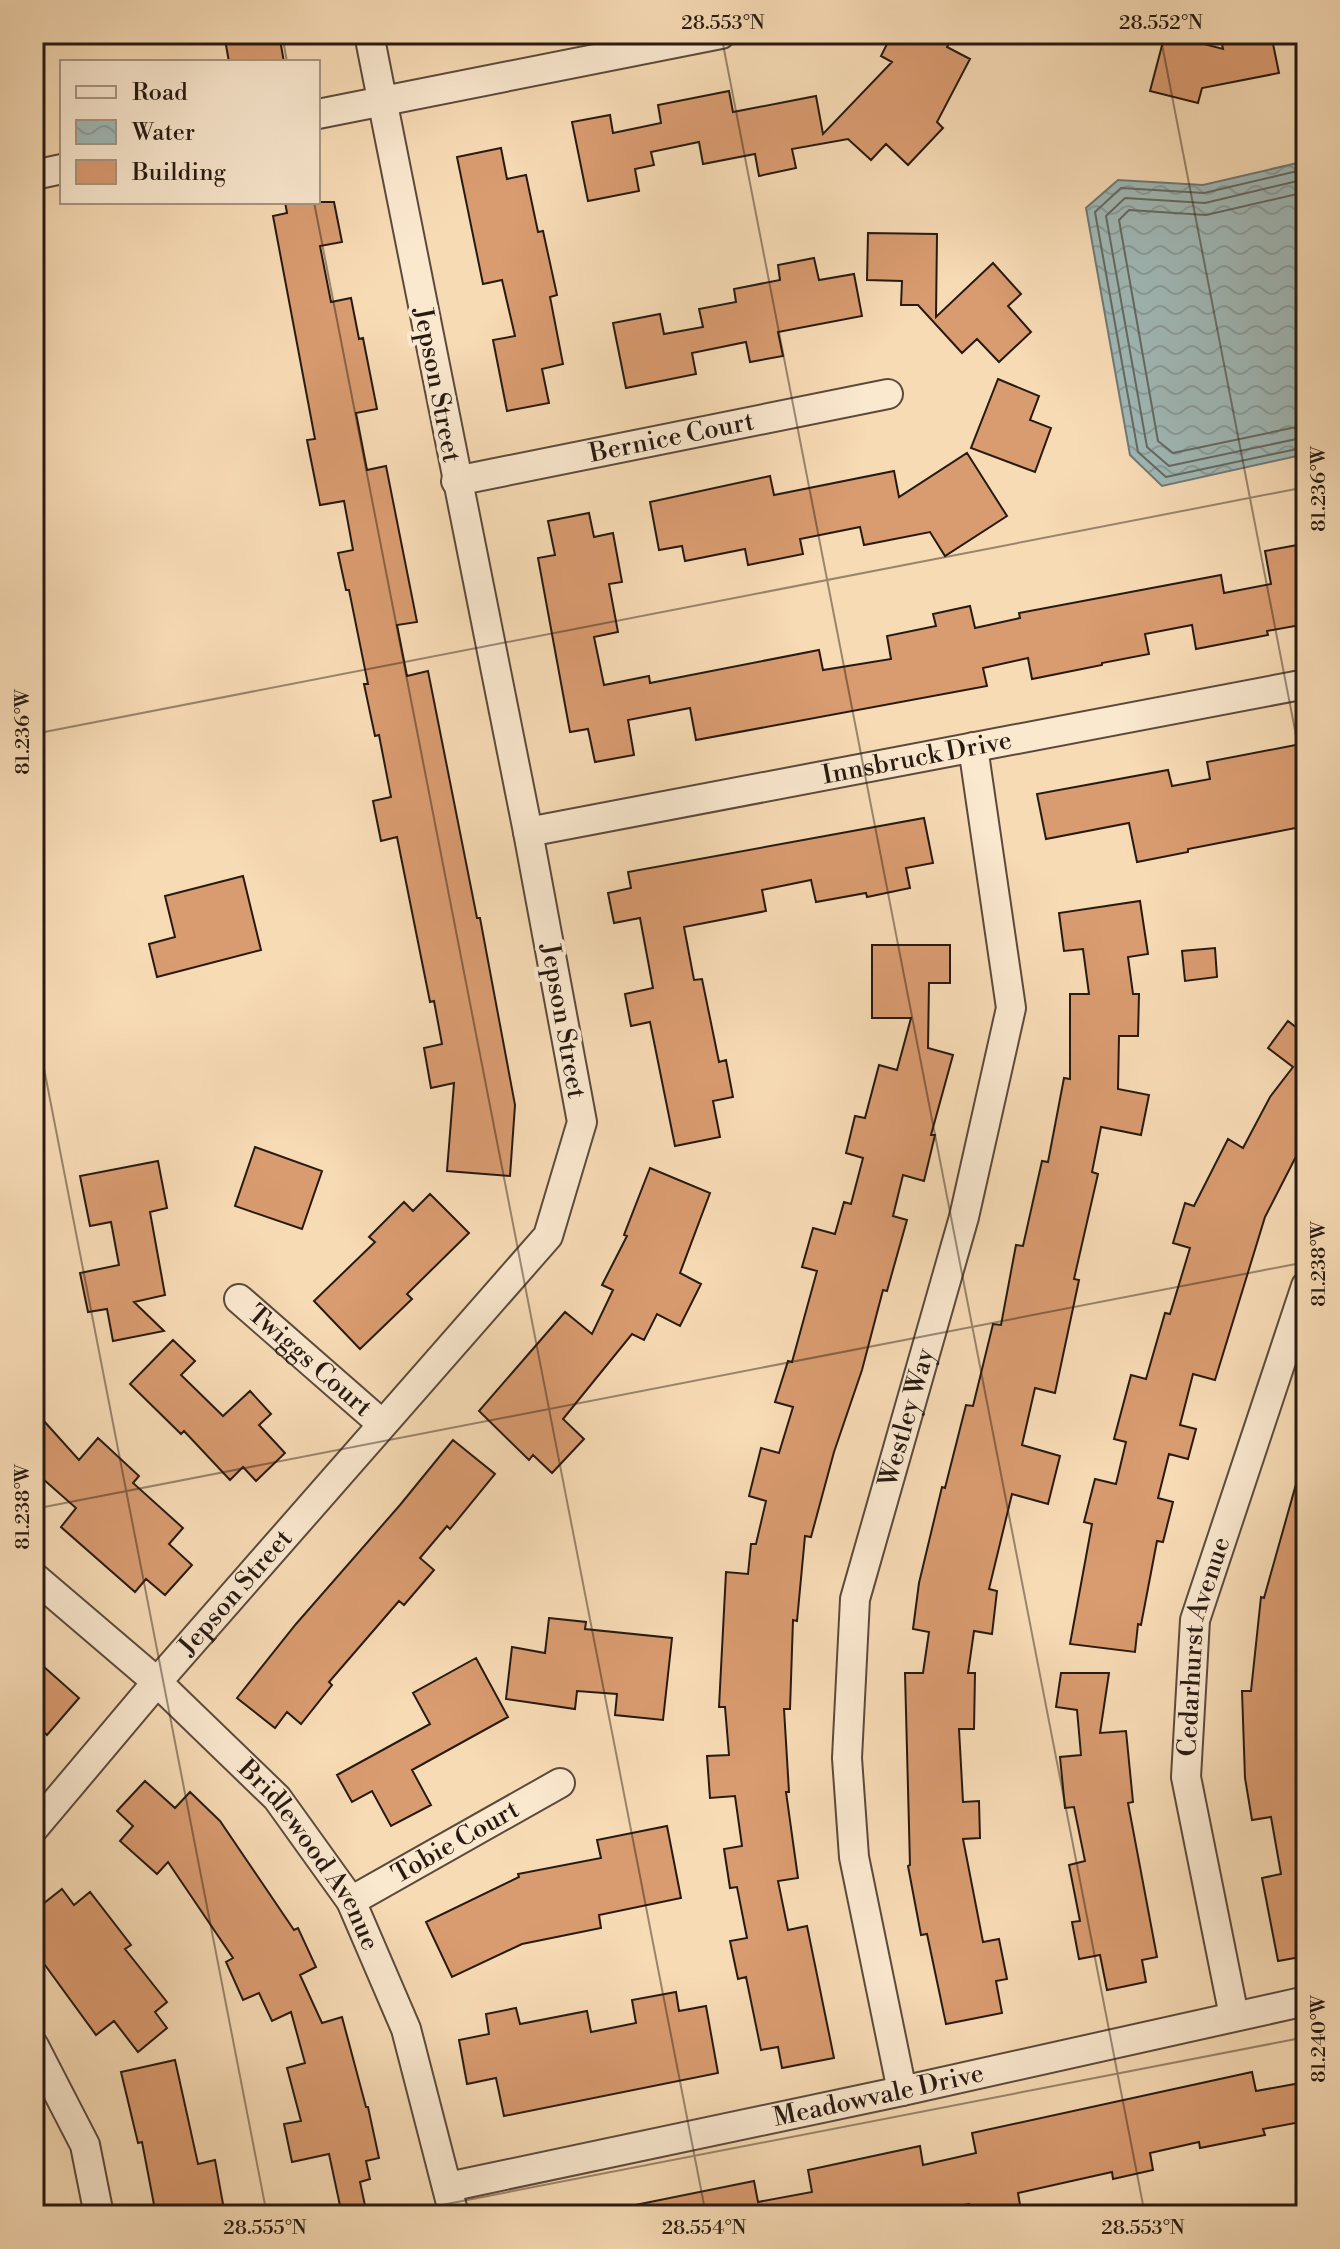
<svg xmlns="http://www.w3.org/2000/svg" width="1340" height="2249" font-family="'Libre Bodoni',serif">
	<defs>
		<pattern id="water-waves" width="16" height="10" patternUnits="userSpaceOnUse" patternTransform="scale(2)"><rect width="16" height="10" fill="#a0b9b7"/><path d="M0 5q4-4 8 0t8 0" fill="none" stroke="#8a9e9c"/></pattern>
	</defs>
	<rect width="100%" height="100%" fill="#f7dbb5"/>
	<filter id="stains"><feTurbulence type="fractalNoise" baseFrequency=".0025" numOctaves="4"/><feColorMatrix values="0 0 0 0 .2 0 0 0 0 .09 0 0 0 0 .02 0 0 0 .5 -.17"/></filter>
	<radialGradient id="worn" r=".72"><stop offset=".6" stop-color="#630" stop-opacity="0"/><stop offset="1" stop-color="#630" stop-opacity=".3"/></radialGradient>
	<path fill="url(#water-waves)" stroke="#707975" stroke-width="2" d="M1306,161v293l-144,32 -32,-31 -44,-247 32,-28 85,5z"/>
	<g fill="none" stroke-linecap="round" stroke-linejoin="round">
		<path stroke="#646a64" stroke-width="2" d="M1306,169l-102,24 -83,-5 -26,24 43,240 28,25 140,-30
			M1306,179l-101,24 -80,-5 -19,18 41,231 22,19 137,-29
			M1306,192l-100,23 -77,-5 -10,10 39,221 15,12 133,-28"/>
	</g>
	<path fill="#d99b70" stroke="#271a12" stroke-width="2" d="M224,34h55l5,28h-55z
		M892,34h62l-7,13 23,12 -33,63 6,6 -35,37 -22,-21 -15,16 -23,-21 -56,10 4,19 -37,8 -4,-22 -52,10 -4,-22 -48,10 3,13 -19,4 4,22 -51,10 -16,-79 38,-7 3,18 48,-10 -3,-18 71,-14 4,21 83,-16 7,38 69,-72 -11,-6z
		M1165,34l58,15 -3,-15h51l8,39 -77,15 -4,15 -48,-12z
		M501,148l6,31 19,-4 12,57 5,-1 14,64 -7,2 13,67 -21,5 7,34 -42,8 -14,-71 22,-4 -13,-56 -19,4 -26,-127z
		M285,202h49l8,40 -22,4 11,56 20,-4 8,41 4,-1 14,71 -21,4 11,57 19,-4 31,156 -20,3 10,51 21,-5 49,247h3l35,187 -5,71 -63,-5 7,-88 -23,5 -7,-40 18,-4 -8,-43 -4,1 -33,-165 -16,4 -8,-40 18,-4 -12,-62 -4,1 -11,-52h4l-19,-94h-3l-8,-37 15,-3 -9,-49 -24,4 -13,-65 8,-1 -42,-223 14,-3z
		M868,233l69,1 -1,83 57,-54 28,31 -13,12 23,26 -32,30 -22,-23 -15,14 -44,-48h-17l1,-24 -35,-1z
		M814,258l5,22 35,-6 8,42 -84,16 5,24 -33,6 -4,-20 -54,11 4,21 -70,14 -13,-65 47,-9 4,20 39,-7 -4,-18 37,-7 -2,-13 46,-9 -2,-15z
		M998,379l41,17 -9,24 21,8 -16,44 -64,-24z
		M967,453l40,63 -62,40 -15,-24 -66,13 -4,-18 -60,12 3,15 -55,11 -3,-16 -60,12 -3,-15 -23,4 -9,-48 120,-26 4,19 120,-24 5,26z
		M589,513l5,24 19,-4 9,49 -13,2 9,48 -24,5 10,48 45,-9 1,7 169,-33 4,20 68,-11 -4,-23 49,-10 -3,-12 37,-8 5,22 45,-10 -1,-5 202,-38 3,18 47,-9 -6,-33 38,-7 3,20v60l-39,7 1,4 -72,14 -4,-24 -47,9 4,20 -47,9v2l-70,14 -4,-21 -45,10 4,18 -291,54 -6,-32 -62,12 6,35 -39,7 -7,-33 -18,3 -32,-174 17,-3 -7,-34z
		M1306,743v83l-118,23v3l-51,10 -8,-39 -83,16 -9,-45 131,-24 4,16 38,-7 -3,-17z
		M924,818l9,45 -27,5 4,20 -43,9 -1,-4 -50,9 -5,-22 -49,10 4,21 -82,16 10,53 8,-1 17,83 7,-2 7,37 -20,4 7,36 -45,9 -25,-124 -19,4 -6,-32 28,-6 -13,-70 -26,5 -6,-30 23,-5 -3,-16z
		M243,876l18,74 -104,27 -8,-33 26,-7 -10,-41z
		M1140,901l8,53 -20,3 5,37h6l-1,42h-19l-1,53 31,6 -8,40 -40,-8 -9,45 6,2 -24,105 5,1 -24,113 -20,-5 -13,57 38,11 -12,48 -36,-10 -23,95 8,2 -5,43 -18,-3 -6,42h7l-1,56h-15l4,73 16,-1 1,37 -17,1 20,103 16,-3 8,40 -11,2 6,32 -56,11 -19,-90 -6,1 -13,-69 2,-1 -5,-192h18l6,-41 -16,-3 6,-46 23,-96 3,1 21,-83 7,1 20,-82 8,1 15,-80 7,1 19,-85 6,1 16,-84 6,1v-85h19l-6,-45 -19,2 -5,-38z
		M872,945h78v38h-21l-1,65 25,7 -22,80h4l-11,46 -21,-6 -10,41 14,4 -20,71 -4,-1 -21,80 -28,82 -23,85 -6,-1 -8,85 -4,-1 -3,89h-6l5,83h-3l12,86 -20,3 10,49 19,-4 27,132 -52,10 -4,-21 -17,3 -15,-73 -8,2 -8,-38 17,-3 -10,-51 -7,1 -6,-39 18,-3 -7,-50 -25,2 -3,-42 22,-1 -4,-48h-6l7,-135 22,2 3,-30h5l10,-43 -17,-5 12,-48 18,5 14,-46 -18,-5 13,-41 4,1 25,-91 -15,-4 11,-39 22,6 9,-32 7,2 12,-46 -17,-5 9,-37 10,2 14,-53 18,5 14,-52h-39z
		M1215,948l2,29 -32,4 -3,-30z
		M1288,1021l18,14v102l-41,80 -50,163 -22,-6 -13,51 16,4 -8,30 -19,-5 -11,44 15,4 -10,40 -6,-1 -16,84 -3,-1 -3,28 -65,-8 22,-120 -8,-2 11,-43 21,5 10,-42 -12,-3 17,-64 15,4 19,-66 5,1 20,-66 -17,-5 12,-40 9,3 34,-67 15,9 27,-51 23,-30 -25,-19z
		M255,1147l67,24 -20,58 -67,-23z
		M158,1161l9,47 -17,4 15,83 -31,7 30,29 -51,10 -6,-32 -19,3 -8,-39 39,-8 -8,-43 -21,4 -10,-50z
		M650,1168l60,25 -30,80 21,11 -21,42 -23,-12 -13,26 -12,-6 -69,85 21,20 -32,34 -19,-18 -4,5 -50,-49 86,-99 27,22 21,-44 -11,-5 25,-49 -3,-1z
		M430,1194l39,39 -62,61 5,5 -52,50 -46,-48 61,-59 -6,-5 35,-35 9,9z
		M173,1340l22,21 -14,14 42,41 27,-25 21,23 -12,11 26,28 -29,28 -13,-14 -13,13 -46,-49 -3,3 -51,-50z
		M34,1410l45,50 19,-22 41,38 -6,7 50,45 -14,16 23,21 -27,30 -19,-16 -11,13 -74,-65 15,-19 -42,-37z
		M453,1440l42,34 -45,55 -3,-3 -27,32 14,12 -30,35 -5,-4 -70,81 3,3 -31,39 -14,-12 -12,16 -38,-30 59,-74 104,-119z
		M1300,1470l6,1v485l-28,5 -16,-83 19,-4 -10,-57 -19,3 -7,-42 -3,-87h9l10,-94 3,1z
		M549,1618l37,4 -1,7 87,9 -9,82 -48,-5 2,-21 -40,-3 -2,18 -69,-10 6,-52 33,6z
		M34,1658l45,40 -32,37 -13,-12z
		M476,1658l32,59 -96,53 19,35 -40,21 -19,-35 -20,11 -15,-27 93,-51 -17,-31z
		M1061,1673h48l-9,60 26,-2 7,71 -5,1 29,154 -15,3 4,22 -39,8 -7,-35 -21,4 -7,-37 8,-1 -11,-56 16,-4 -11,-54 -9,1 -5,-51 21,-2 -4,-45 -21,-3z
		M145,1781l30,27 15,-16 30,29 74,109 4,-2 18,39 -16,8 22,48 20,-6 24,90h2l11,51 -13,3 4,18 -10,3 7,33h-25l-13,-61 -37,8 -8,-38 17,-3 -14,-53 18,-5 -14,-51 -19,9 -13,-28 -16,7 -17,-38 7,-4 -65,-96 -11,12 -37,-33 13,-15 -16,-15z
		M667,1826l14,72 -82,17 2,13 -79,16 -70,33 -26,-55 93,-45 -1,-3 83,-16 -4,-18z
		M62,1889l12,16 16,-13 41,53 -6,4 42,53 -12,10 12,16 -29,24 -24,-31 -18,14 -62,-85v-39z
		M676,1992l3,19 27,-5 12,67 -214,43 -8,-38 -29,6 -8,-44 30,-6 -3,-20 30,-6 4,16 67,-13 4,21 45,-9 -4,-23z
		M175,2060l23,104 17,-4 10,55h-69l-14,-73 -4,1 -17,-71z
		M1252,2072l4,19 50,-9v39l-43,8 2,6 -65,13 -1,-6 -49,11 3,17 -40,9 -1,-7 -94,21 2,12 -48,10 -3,-11 -56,11h-277l-1,-10 119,-24 4,21 54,-10 -4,-22 112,-24 3,19 53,-12 -4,-20z"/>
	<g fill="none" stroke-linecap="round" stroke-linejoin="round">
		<g stroke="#5b4a3b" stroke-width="32">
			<g id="minor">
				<path d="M318,114l403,-80"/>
				<path d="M34,175l28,-6"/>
				<path id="s1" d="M456,481l432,-87"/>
				<path id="s2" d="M528,832l778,-148"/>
				<path id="s3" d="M239,1299l143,125"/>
				<path id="s4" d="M34,1577l123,105 120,116 74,103 55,128 48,186"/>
				<path id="s5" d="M34,1828l123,-146 391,-446 34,-114 -54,-290 -159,-798"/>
				<path id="s6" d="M351,1901l209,-118"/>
				<path id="s7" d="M1234,2016l-48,-239 9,-157 111,-334"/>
				<path d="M34,2046l51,99 14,70"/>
				<path id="s8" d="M902,2091l-48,-234 -7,-99 8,-159 109,-382 47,-209 -38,-261"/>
				<path id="s9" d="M448,2187l454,-96 404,-90"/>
			</g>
		</g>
		<use href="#minor" stroke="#fae8cf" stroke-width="28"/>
	</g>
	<path fill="none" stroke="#271a12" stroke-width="2" stroke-opacity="0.45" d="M282,34l5,28M721,34l424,2181M1160,34l146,753M314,202l392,2013M34,734l1272,-247M34,1017l233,1198M34,1509l1272,-247M390,2215l916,-178"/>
	<g text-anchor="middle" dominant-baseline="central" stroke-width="8" stroke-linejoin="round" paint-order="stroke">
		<g font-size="26" fill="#271a12" stroke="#fae8cf">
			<text transform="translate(437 385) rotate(79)">Jepson Street</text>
			<text stroke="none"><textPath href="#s1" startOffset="220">Bernice Court</textPath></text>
			<text stroke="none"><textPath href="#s2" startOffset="396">Innsbruck Drive</textPath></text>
			<text transform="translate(563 1021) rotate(80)">Jepson Street</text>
			<text stroke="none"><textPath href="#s3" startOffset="94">Twiggs Court</textPath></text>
			<text stroke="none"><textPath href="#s8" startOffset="686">Westley Way</textPath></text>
			<text stroke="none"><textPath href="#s5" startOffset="310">Jepson Street</textPath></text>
			<text stroke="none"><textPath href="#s7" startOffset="376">Cedarhurst Avenue</textPath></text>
			<text stroke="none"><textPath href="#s6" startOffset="120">Tobie Court</textPath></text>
			<text stroke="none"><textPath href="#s4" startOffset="394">Bridlewood Avenue</textPath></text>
			<text stroke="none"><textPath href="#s9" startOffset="440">Meadowvale Drive</textPath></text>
		</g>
	</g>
	<rect width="1340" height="2249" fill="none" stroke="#f7dbb5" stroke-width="88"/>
	<rect x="60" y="60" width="260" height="144" fill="#fae8cf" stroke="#a69683" stroke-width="2"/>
	<rect x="76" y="86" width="40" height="12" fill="#fae8cf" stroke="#a69683" stroke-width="2"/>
	<text x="132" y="100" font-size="24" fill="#271a12">Road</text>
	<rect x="76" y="120" width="40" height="24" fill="url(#water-waves)" stroke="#a69683" stroke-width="2"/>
	<text x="132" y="140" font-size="24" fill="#271a12">Water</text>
	<rect x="76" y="160" width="40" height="24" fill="#d99b70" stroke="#a69683" stroke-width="2"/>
	<text x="132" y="180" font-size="24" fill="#271a12">Building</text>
	<rect x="44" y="44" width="1252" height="2161" fill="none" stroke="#271a12" stroke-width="3"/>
	<g font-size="20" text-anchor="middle" fill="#271a12">
		<text x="723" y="29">28.553°N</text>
		<text x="1161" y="29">28.552°N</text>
		<text transform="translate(1318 489) rotate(-90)" y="7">81.236°W</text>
		<text transform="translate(22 732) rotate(-90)" y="7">81.236°W</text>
		<text transform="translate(1318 1264) rotate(-90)" y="7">81.238°W</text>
		<text transform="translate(22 1507) rotate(-90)" y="7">81.238°W</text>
		<text transform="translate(1318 2039) rotate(-90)" y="7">81.240°W</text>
		<text x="265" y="2234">28.555°N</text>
		<text x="704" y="2234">28.554°N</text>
		<text x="1143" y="2234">28.553°N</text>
	</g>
	<rect width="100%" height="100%" filter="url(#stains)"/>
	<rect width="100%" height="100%" fill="url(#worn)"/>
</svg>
